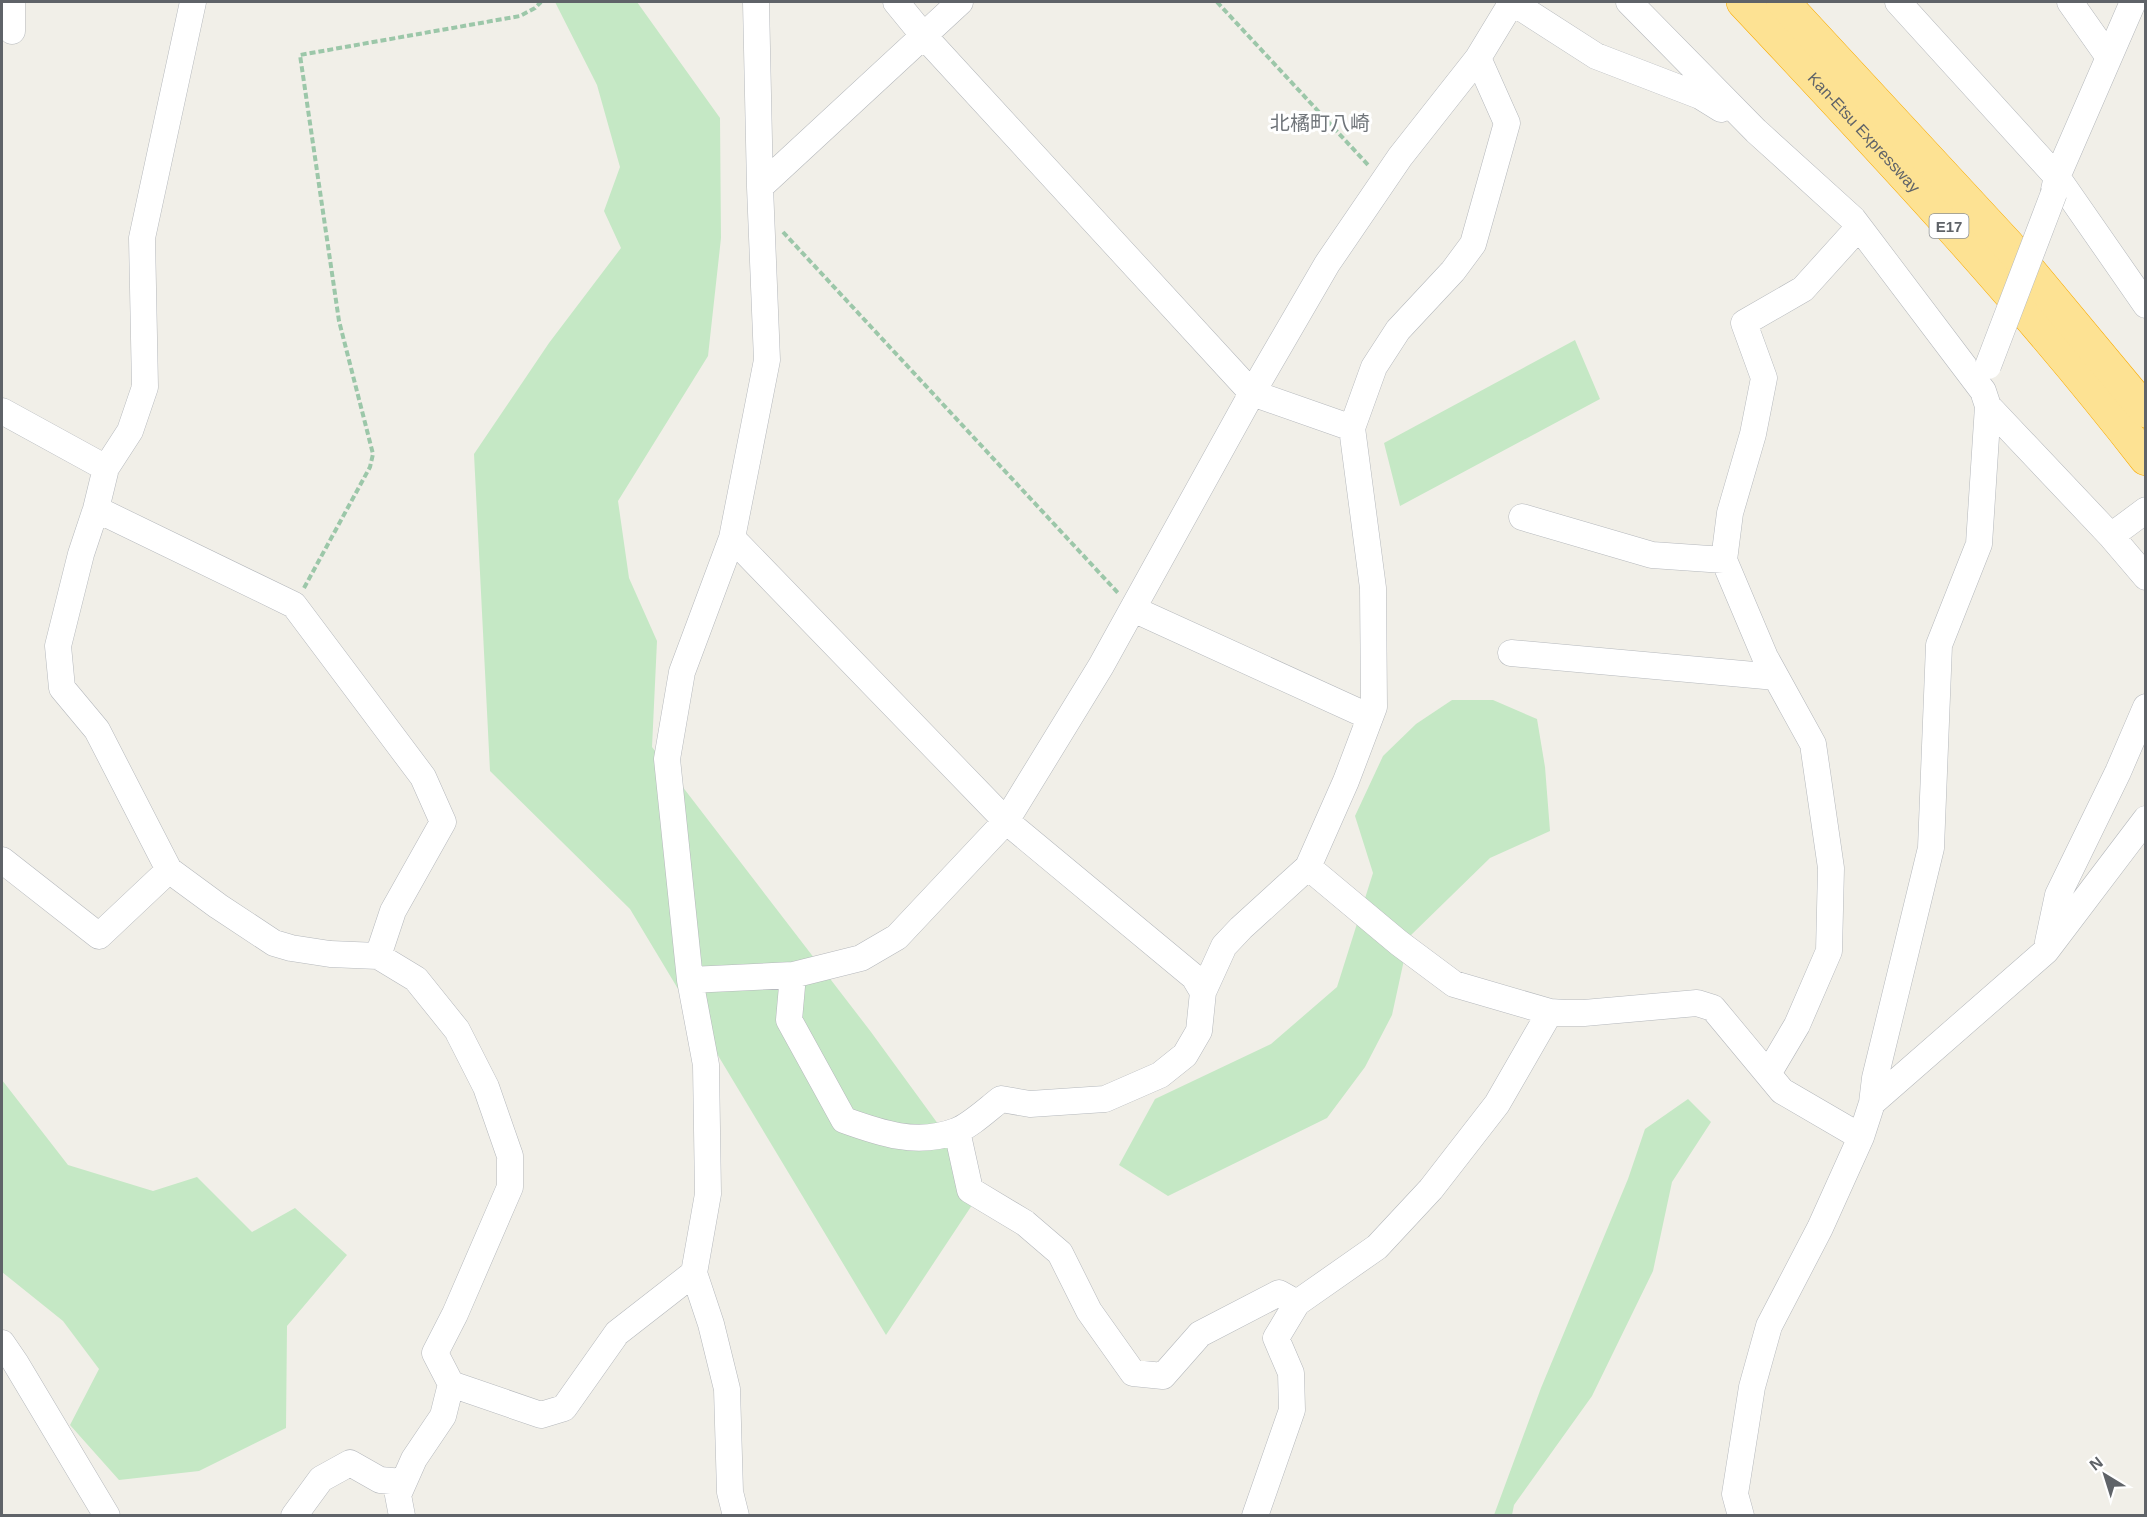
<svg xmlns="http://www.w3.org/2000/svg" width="2147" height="1517" font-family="Helvetica,'Noto Sans JP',sans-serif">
	<rect width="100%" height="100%" fill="#f1efe8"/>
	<path fill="#c5e8c5" d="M555,2h82l83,116 1,120 -13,118 -90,145 11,77 28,63 -5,106 219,285 113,155 -98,148 -256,-426 -140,-138 -16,-317 75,-111 72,-95 -17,-37 16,-44 -23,-82z
		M1575,340l25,59 -200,107 -16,-63z
		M1452,700h41l44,19 8,48 5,64 -60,27 -81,79 -17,78 -27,52 -38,51 -159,78 -49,-31 36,-66 116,-55 66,-57 36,-114 -18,-57 28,-60 33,-32z
		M2,1080l66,85 85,26 44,-14 55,55 43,-24 52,47 -60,71 -1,102 -87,43 -80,9 -49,-55 29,-56 -36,-48 -61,-49z
		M1688,1099l23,23 -39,60 -19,89 -61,125 -78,109 -2,10h-18l47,-127 87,-209 17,-50z"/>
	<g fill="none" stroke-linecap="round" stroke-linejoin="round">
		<g stroke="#b5b8bc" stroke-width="27">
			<path id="minor" d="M12,2v29
				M193,2l-51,236 3,149 -15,44 -24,37 -10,41 -15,45 -23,92 4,42 35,42 72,140 49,36 56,37 17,5 39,6 48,2 38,23 41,51 29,57 24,69v31l-55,127 -20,39 16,31 -8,32 -29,43 -16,36 4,21
				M896,2l27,33 329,358 100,35
				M1512,2l84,54 104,40 21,13
				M1629,2l127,129 97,88 130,172 5,15 -9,138 -40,101 -8,203 -56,230 -3,25 -11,34 -41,91 -51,98 -17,61 -17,107 6,22
				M1898,2l159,175 89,128
				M2070,2l38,54
				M760,187l200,-185
				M2054,190l3,-13 76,-175
				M1988,406l123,130 35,41
				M2,411l104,57
				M96,509l198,96 129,172 20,45 -50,89 -15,45
				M1522,517l130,38 72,5
				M2111,536l35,-26
				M732,538l274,283 188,156 9,15
				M1133,609l237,108
				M1511,653l265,24
				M2,860l97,76 70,-66
				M1308,867l91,76 55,41 96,28 15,1h19l113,-10 16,5 69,83 79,46
				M2048,942l10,-47 60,-123 28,-65
				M793,975l-4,45 55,100c36,13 73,26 112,11 14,-5 33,-23 45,-32l29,5 75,-5 55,-24 25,-20 14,-24 4,-39 21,-46 17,-18 67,-61 38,-86 28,-74 -1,-119 -21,-160 22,-61 24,-37 55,-59 20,-27 34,-121 -29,-65 34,-56
				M690,980l103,-5 68,-17 36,-21 109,-116 95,-155 151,-273 75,-129 73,-107 78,-99
				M1768,1074l29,-49 32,-74 2,-83 -18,-124 -48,-87 -41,-97 6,-47 23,-79 11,-56 -20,-55 59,-34 56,-62
				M1872,1103l174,-152 100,-132
				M957,1131l13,59 55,33 35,30 29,58 44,62 30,3 37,-42 79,-41 18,10
				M2,1343l13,19 92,154
				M451,1384l90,31 23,-7 53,-75 77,-60
				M294,1516l27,-37 29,-16 30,17 23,2
				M736,1516l-6,-24 -3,-103 -16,-65 -17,-51 14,-79 -2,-129 -16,-85 -23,-221 15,-87 50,-134 35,-178 -7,-173 -4,-185
				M1255,1516l37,-106 -1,-37 -15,-35 21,-35 80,-56 54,-58 66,-85 53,-92"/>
		</g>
		<g stroke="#f9ab00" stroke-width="34">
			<g id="highway">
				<path id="s1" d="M1743,2c139,148 278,296 403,457"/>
				<path d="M1783,2l225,243 138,166"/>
			</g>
		</g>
		<path stroke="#9cc7a9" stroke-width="4" stroke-dasharray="6 3" stroke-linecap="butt" d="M1217,2l152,164
			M783,232l336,362
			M304,588l66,-121 3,-13 -34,-133 -39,-266 220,-39 15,-8 6,-6"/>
		<use href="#minor" stroke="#fff" stroke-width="26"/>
		<use href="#highway" stroke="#fde293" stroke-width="33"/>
		<g stroke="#b5b8bc" stroke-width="27" stroke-linecap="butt">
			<path id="minor-bridge" d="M1988,366l66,-173"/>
		</g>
		<use href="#minor-bridge" stroke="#fff" stroke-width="26"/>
	</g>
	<g text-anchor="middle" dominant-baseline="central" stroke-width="6" stroke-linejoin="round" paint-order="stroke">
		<rect fill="#fff" stroke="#8f9295" stroke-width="1.5" x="1929.5" y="214" width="39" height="24" rx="4.5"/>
		<g font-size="15" font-weight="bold" fill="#5f6368">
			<text x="1949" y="226">E17</text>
		</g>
		<g font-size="16" fill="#5f6368" stroke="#fff">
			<text stroke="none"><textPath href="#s1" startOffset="178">Kan-Etsu Expressway</textPath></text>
		</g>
		<g font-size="20" fill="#70757a" stroke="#fff">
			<text x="1320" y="123">北橘町八崎</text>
		</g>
	</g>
	<rect width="2147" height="1517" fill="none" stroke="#5f6368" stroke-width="6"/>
	<g transform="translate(2105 1475) rotate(322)" stroke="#ffffff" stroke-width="4.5" paint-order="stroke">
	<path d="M0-4.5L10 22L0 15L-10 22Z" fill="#5f6368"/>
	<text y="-9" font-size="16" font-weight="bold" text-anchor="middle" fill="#5f6368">N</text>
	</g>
</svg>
